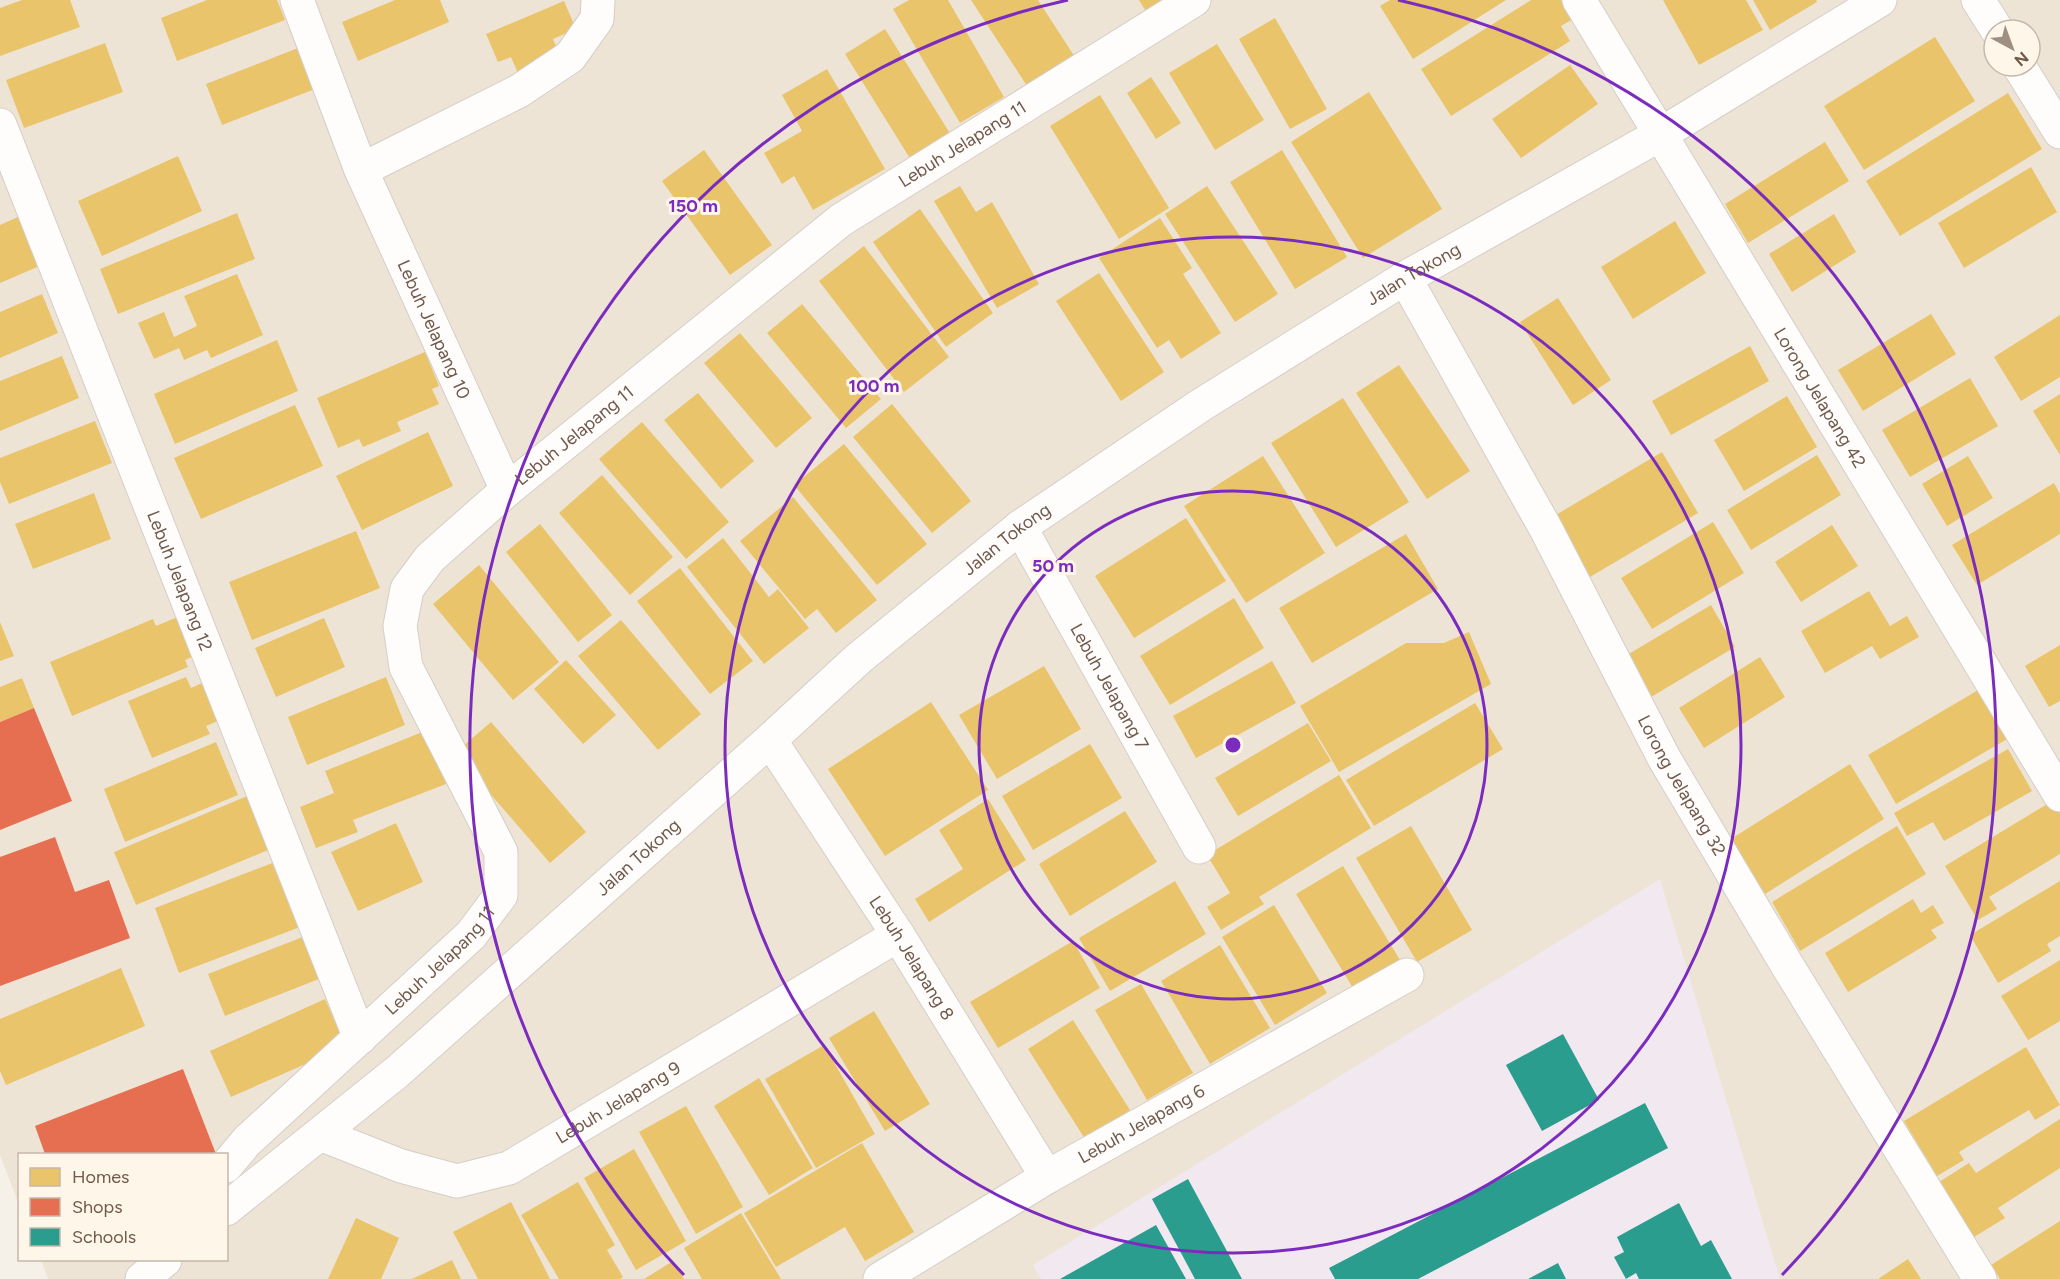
<svg xmlns="http://www.w3.org/2000/svg" width="2060" height="1279" font-family="Figtree,sans-serif">
	<rect width="100%" height="100%" fill="#f5f1e8"/>
	<path fill="#eee4d6" fill-rule="evenodd" d="M0,0h2060v1279h-2012l-7,-19h185v-106h-206l-1,51 -19,-50zM1994,30h36v36h-36z"/>
	<path fill="#f2e8f0" d="M1660,879l120,400h-739l-8,-14z"/>
	<path fill="#e9c46a" d="M22,0h48l10,27 -80,29v-48z
		M207,0h70l8,20 -108,41 -16,-43z
		M395,0h45l9,22 -91,39 -16,-39z
		M909,0h39l56,97 -44,26 -67,-114z
		M971,0h67l44,68 -47,30z
		M1139,0h46l-33,21z
		M1390,0h116l-93,59 -33,-53z
		M1531,0h30l12,19 -12,7 9,15 -119,75 -30,-47z
		M1663,0h83l17,30 -64,35z
		M1753,0h63l1,2 -47,28z
		M564,1l12,28 -23,10 10,23 -42,18 -10,-23 -13,5 -12,-28z
		M1275,18l52,91 -37,20 -51,-90z
		M885,29l71,114 -40,25 -71,-114z
		M1935,37l40,64 -111,69 -40,-64z
		M105,43l18,49 -99,36 -18,-48z
		M1217,44l47,76 -49,30 -46,-77z
		M298,48l17,41 -93,36 -16,-41z
		M1570,65l28,39 -77,54 -29,-39z
		M827,69l58,100 -72,41 -19,-34 -12,8 -18,-31 38,-22 -20,-36z
		M1151,77l30,46 -25,16 -29,-46z
		M1369,92l73,117 -79,49 -72,-116z
		M2008,93l34,56 -142,87 -34,-55z
		M1100,95l69,113 -50,31 -69,-113z
		M1825,142l24,39 -101,62 -23,-39z
		M704,150l68,95 -42,30 -68,-94z
		M1282,150l65,107 -52,32 -65,-107z
		M178,156l24,55 -100,45 -24,-55z
		M2031,167l26,45 -93,56 -26,-45z
		M960,186l16,26 16,-10 47,82 -42,24 -63,-107z
		M1207,186l71,108 -43,28 -70,-108z
		M920,209l73,104 -47,34 -73,-105z
		M27,213l22,49 -49,21v-58z
		M237,213l18,46 -137,55 -18,-45z
		M1834,214l22,38 -64,40 -23,-38z
		M1160,218l32,50 -9,6 38,59 -40,26 -12,-19 -12,8 -58,-90z
		M1675,221l31,52 -73,46 -32,-52z
		M864,246l85,111 -45,35 -85,-111z
		M1099,273l65,99 -43,29 -65,-100z
		M237,274l26,61 -52,23 -4,-8 -23,10 -5,-12 -25,11 -16,-36 26,-11 10,25 23,-11 -13,-30z
		M42,294l16,39 -58,25v-46z
		M1558,298l53,82 -38,25 -53,-83z
		M802,304l79,95 -35,29 -79,-95z
		M1931,314l25,40 -93,57 -25,-41z
		M2060,315v62l-39,24 -27,-44z
		M740,333l72,85 -36,30 -72,-85z
		M277,340l21,51 -123,53 -21,-50z
		M1750,346l19,35 -98,54 -19,-34z
		M425,352l14,34 -7,3 7,15 -42,18 4,9 -38,16 -4,-8 -21,9 -21,-50z
		M62,356l17,42 -79,33v-50z
		M1399,365l71,106 -43,28 -71,-106z
		M1970,378l28,48 -88,51 -28,-47z
		M698,393l56,68 -33,28 -57,-69z
		M2060,394v61l-27,-44z
		M1787,396l30,51 -73,44 -30,-51z
		M1343,398l66,104 -73,45 -65,-104z
		M892,404l79,97 -39,32 -79,-96z
		M295,405l28,61 -122,53 -27,-61z
		M95,421l17,42 -103,41 -9,-22v-24z
		M642,422l87,100 -43,37 -87,-100z
		M428,432l25,54 -91,44 -26,-54z
		M844,444l83,100 -50,41 -83,-100z
		M1662,452l36,61 -108,64 -36,-61z
		M1817,455l24,40 -90,55 -24,-40z
		M1263,456l62,97 -79,50 -62,-97z
		M1968,456l25,42 -46,28 -25,-42z
		M602,475l71,82 -43,38 -71,-82z
		M2054,483l6,11v40l-83,51 -25,-40z
		M94,493l17,46 -78,30 -18,-45z
		M793,497l84,103 -41,33 -19,-24 -12,10 -65,-78z
		M1186,518l40,63 -92,57 -39,-62z
		M1713,522l31,51 -92,56 -31,-51z
		M540,524l72,91 -34,27 -72,-90z
		M1832,525l26,41 -57,36 -26,-40z
		M356,531l24,57 -128,52 -23,-58z
		M1406,534l32,55 -126,74 -33,-55z
		M723,538l46,59 9,-8 31,39 -45,36 -77,-97z
		M479,565l80,97 -46,38 -80,-96z
		M680,568l73,93 -43,33 -73,-93z
		M1869,591l21,35 17,-10 12,21 -39,22 -8,-13 -47,27 -24,-42z
		M1234,598l30,50 -94,57 -30,-49z
		M1711,605l24,42 -84,50 -24,-42z
		M185,614l16,39 -16,7 3,7 -116,49 -22,-54 103,-43 3,7z
		M324,618l21,49 -69,30 -21,-49z
		M621,620l80,94 -43,36 -80,-94z
		M0,622l14,34 -14,5z
		M1469,632l22,52 -152,88 -39,-66 106,-63h38z
		M2060,645v56l-11,6 -24,-41z
		M1760,657l25,40 -81,51 -25,-40z
		M566,660l50,55 -33,29 -49,-55z
		M1272,661l24,42 -100,55 -23,-42z
		M1044,666l37,63 -84,50 -38,-64z
		M186,677l5,11 20,-9 16,38 -21,9 4,8 -58,24 -24,-57z
		M386,677l19,48 -98,40 -19,-48z
		M22,678l12,30 -34,14v-35z
		M1985,686l29,49 -118,69 -28,-49z
		M931,702l57,88 -103,66 -57,-87z
		M1475,703l28,46 -129,77 -28,-46z
		M491,722l95,110 -36,31 -95,-110z
		M1308,723l23,38 -93,55 -23,-38z
		M425,731l21,53 -93,36 5,12 -42,16 -16,-41 34,-14 -9,-22z
		M216,742l22,53 -113,47 -21,-53z
		M1090,744l32,54 -89,52 -31,-54z
		M2008,749l24,42 -88,50 -11,-19 -26,14 -13,-23z
		M1850,764l34,55 -119,75 -34,-55z
		M1339,775l32,53 -112,69 5,7 -43,26 -14,-23 23,-14 -23,-38z
		M252,794l21,54 -137,57 -22,-53z
		M988,799l38,61 -97,62 -14,-23 48,-30 -24,-39z
		M2054,800l6,9v45l-71,43 8,12 -19,11 -33,-54z
		M1125,811l32,51 -87,54 -31,-52z
		M396,823l27,59 -65,29 -27,-59z
		M1411,826l61,104 -55,32 -61,-104z
		M1897,826l29,48 -126,77 -28,-49z
		M283,859l25,65 -129,49 -24,-65z
		M1343,866l57,94 -47,28 -57,-94z
		M1175,881l31,53 -96,57 -31,-53z
		M2060,881v55l-13,8 4,7 -53,32 -28,-48z
		M1913,899l8,14 12,-8 11,18 -13,7 6,8 -89,54 -23,-39z
		M1274,905l53,88 -52,32 -53,-88z
		M308,935l16,42 -99,39 -17,-42z
		M1073,941l27,47 -102,60 -28,-46z
		M1220,945l50,83 -60,36 -49,-83z
		M2060,960v61l-32,19 -27,-44z
		M121,968l24,58 -139,59 -6,-14v-52z
		M1141,984l52,89 -46,27 -52,-90z
		M325,999l21,47 -115,51 -21,-46z
		M874,1011l56,93 -45,27 -56,-93z
		M1073,1020l57,90 -45,29 -57,-90z
		M824,1045l51,89 -59,34 -51,-89z
		M2026,1047l34,58 -25,15 -6,-10 -70,42 5,8 -27,16 -33,-55z
		M759,1078l54,90 -44,27 -55,-89z
		M686,1106l57,101 -47,27 -57,-102z
		M2060,1119v49l-62,40 7,10 -31,19 -35,-55 30,-19 7,10z
		M862,1143l52,89 -49,29 -20,-34 -69,40 -32,-54z
		M634,1149l52,92 -50,29 -52,-92z
		M578,1182l37,63 -8,5 16,27 -3,2h-61l-38,-64z
		M511,1202l39,77h-72l-25,-47z
		M741,1213l40,66h-79l-18,-31z
		M356,1218l43,20 -18,41h-53z
		M2060,1221v58h-60l-9,-14z
		M1908,1259l13,20h-43z
		M452,1260l9,19h-49z
		M673,1261l11,18h-40z"/>
	<path fill="#e76f51" d="M34,708l38,93 -72,29v-108z
		M55,837l20,55 34,-12 21,58 -130,48v-129z
		M183,1069l33,85h-171l-10,-28z"/>
	<path fill="#2a9d8f" d="M1563,1034l36,66 -57,31 -36,-66z
		M1645,1103l23,45 -250,131h-83l-6,-11z
		M1188,1179l54,100h-47l-43,-80z
		M1679,1203l22,43 10,-6 21,39h-93l-3,-6 -10,6 -12,-22 10,-5 -7,-15z
		M1156,1225l30,54h-126z
		M1558,1263l8,16h-38z"/>
	<g fill="none" stroke-linecap="round" stroke-linejoin="round">
		<g stroke="#d4cec7" stroke-width="35">
			<g id="street">
				<path id="s1" d="M297,0l64,170 146,320"/>
				<path id="s2" d="M1579,0l481,795"/>
				<path d="M1978,0l19,30"/>
				<path d="M2019,66l41,66"/>
				<path id="s3" d="M0,125l360,913"/>
				<path d="M361,170l158,-79 51,-34 27,-38 1,-19"/>
				<path id="s4" d="M1405,278l141,251 118,229 123,207 193,314"/>
				<path id="s5" d="M1020,527l179,320"/>
				<path id="s6" d="M770,740l128,195 149,242"/>
				<path id="s7" d="M320,1134l81,32 56,15 52,-13 389,-233"/>
				<path id="s8" d="M226,1166l21,-25 224,-206 30,-40v-43l-95,-185 -6,-41 7,-37 23,-31 77,-68 334,-270 353,-220"/>
				<path id="s9" d="M226,1209l171,-137 373,-332 88,-81 162,-132 181,-122 204,-127 256,-144 219,-134"/>
				<path d="M142,1279l23,-19"/>
				<path id="s10" d="M880,1279l167,-102 360,-202"/>
			</g>
		</g>
		<use href="#street" stroke="#fefdfc" stroke-width="33"/>
	</g>
	<g fill="none" stroke="#7b2cbf" stroke-width="3">
		<circle cx="1233" cy="745" r="254"/>
		<circle cx="1233" cy="745" r="508"/>
		<path d="M684 1275A763 763 0 0 1 1068 0M1398 0A763 763 0 0 1 1782 1275"/>
	</g>
	<g text-anchor="middle" dominant-baseline="central" stroke-width="6" stroke-linejoin="round" paint-order="stroke">
		<g font-size="18" fill="#71594b" stroke="#fef6e9">
			<text stroke="none"><textPath href="#s8" startOffset="1431">Lebuh Jelapang 11</textPath></text>
			<text stroke="none"><textPath href="#s9" startOffset="1515">Jalan Tokong</textPath></text>
			<text stroke="none"><textPath href="#s1" startOffset="357">Lebuh Jelapang 10</textPath></text>
			<text stroke="none"><textPath href="#s2" startOffset="465">Lorong Jelapang 42</textPath></text>
			<text stroke="none"><textPath href="#s8" startOffset="945">Lebuh Jelapang 11</textPath></text>
			<text stroke="none"><textPath href="#s9" startOffset="1029">Jalan Tokong</textPath></text>
			<text stroke="none"><textPath href="#s3" startOffset="490">Lebuh Jelapang 12</textPath></text>
			<text stroke="none"><textPath href="#s5" startOffset="183">Lebuh Jelapang 7</textPath></text>
			<text stroke="none"><textPath href="#s4" startOffset="578">Lorong Jelapang 32</textPath></text>
			<text stroke="none"><textPath href="#s9" startOffset="542">Jalan Tokong</textPath></text>
			<text stroke="none"><textPath href="#s6" startOffset="260">Lebuh Jelapang 8</textPath></text>
			<text stroke="none"><textPath href="#s8" startOffset="297">Lebuh Jelapang 11</textPath></text>
			<text stroke="none"><textPath href="#s7" startOffset="326">Lebuh Jelapang 9</textPath></text>
			<text stroke="none"><textPath href="#s10" startOffset="304">Lebuh Jelapang 6</textPath></text>
		</g>
	</g>
	<circle cx="1233" cy="745" r="9" fill="#7b2cbf" stroke="#fef6e9" stroke-width="3"/>
	<g font-size="18" text-anchor="middle" font-weight="bold" fill="#7b2cbf" stroke="#fef6e9" stroke-width="6" stroke-linejoin="round" paint-order="stroke">
		<text x="693" y="212">150 m</text>
		<text x="874" y="392">100 m</text>
		<text x="1053" y="572">50 m</text>
	</g>
	<rect x="18" y="1153" width="210" height="108" fill="#fef6e9" stroke="#c6b7aa" stroke-width="1.5"/>
	<rect x="30" y="1168" width="30" height="18" fill="#e9c46a" stroke="#c6b7aa" stroke-width="1.5"/>
	<text x="72" y="1183" font-size="18" fill="#71594b">Homes</text>
	<rect x="30" y="1198" width="30" height="18" fill="#e76f51" stroke="#c6b7aa" stroke-width="1.5"/>
	<text x="72" y="1213" font-size="18" fill="#71594b">Shops</text>
	<rect x="30" y="1228" width="30" height="18" fill="#2a9d8f" stroke="#c6b7aa" stroke-width="1.5"/>
	<text x="72" y="1243" font-size="18" fill="#71594b">Schools</text>
	<g transform="translate(2012 48) rotate(139)"><circle r="28" fill="#fef6e9" stroke="#c6b7aa" stroke-width="1.5"/>
	<path d="M0-4.5L10 22L0 15L-10 22Z" fill="#9f8e82"/>
	<text y="-9" font-size="16" font-weight="bold" text-anchor="middle" fill="#71594b">N</text>
	</g>
</svg>
